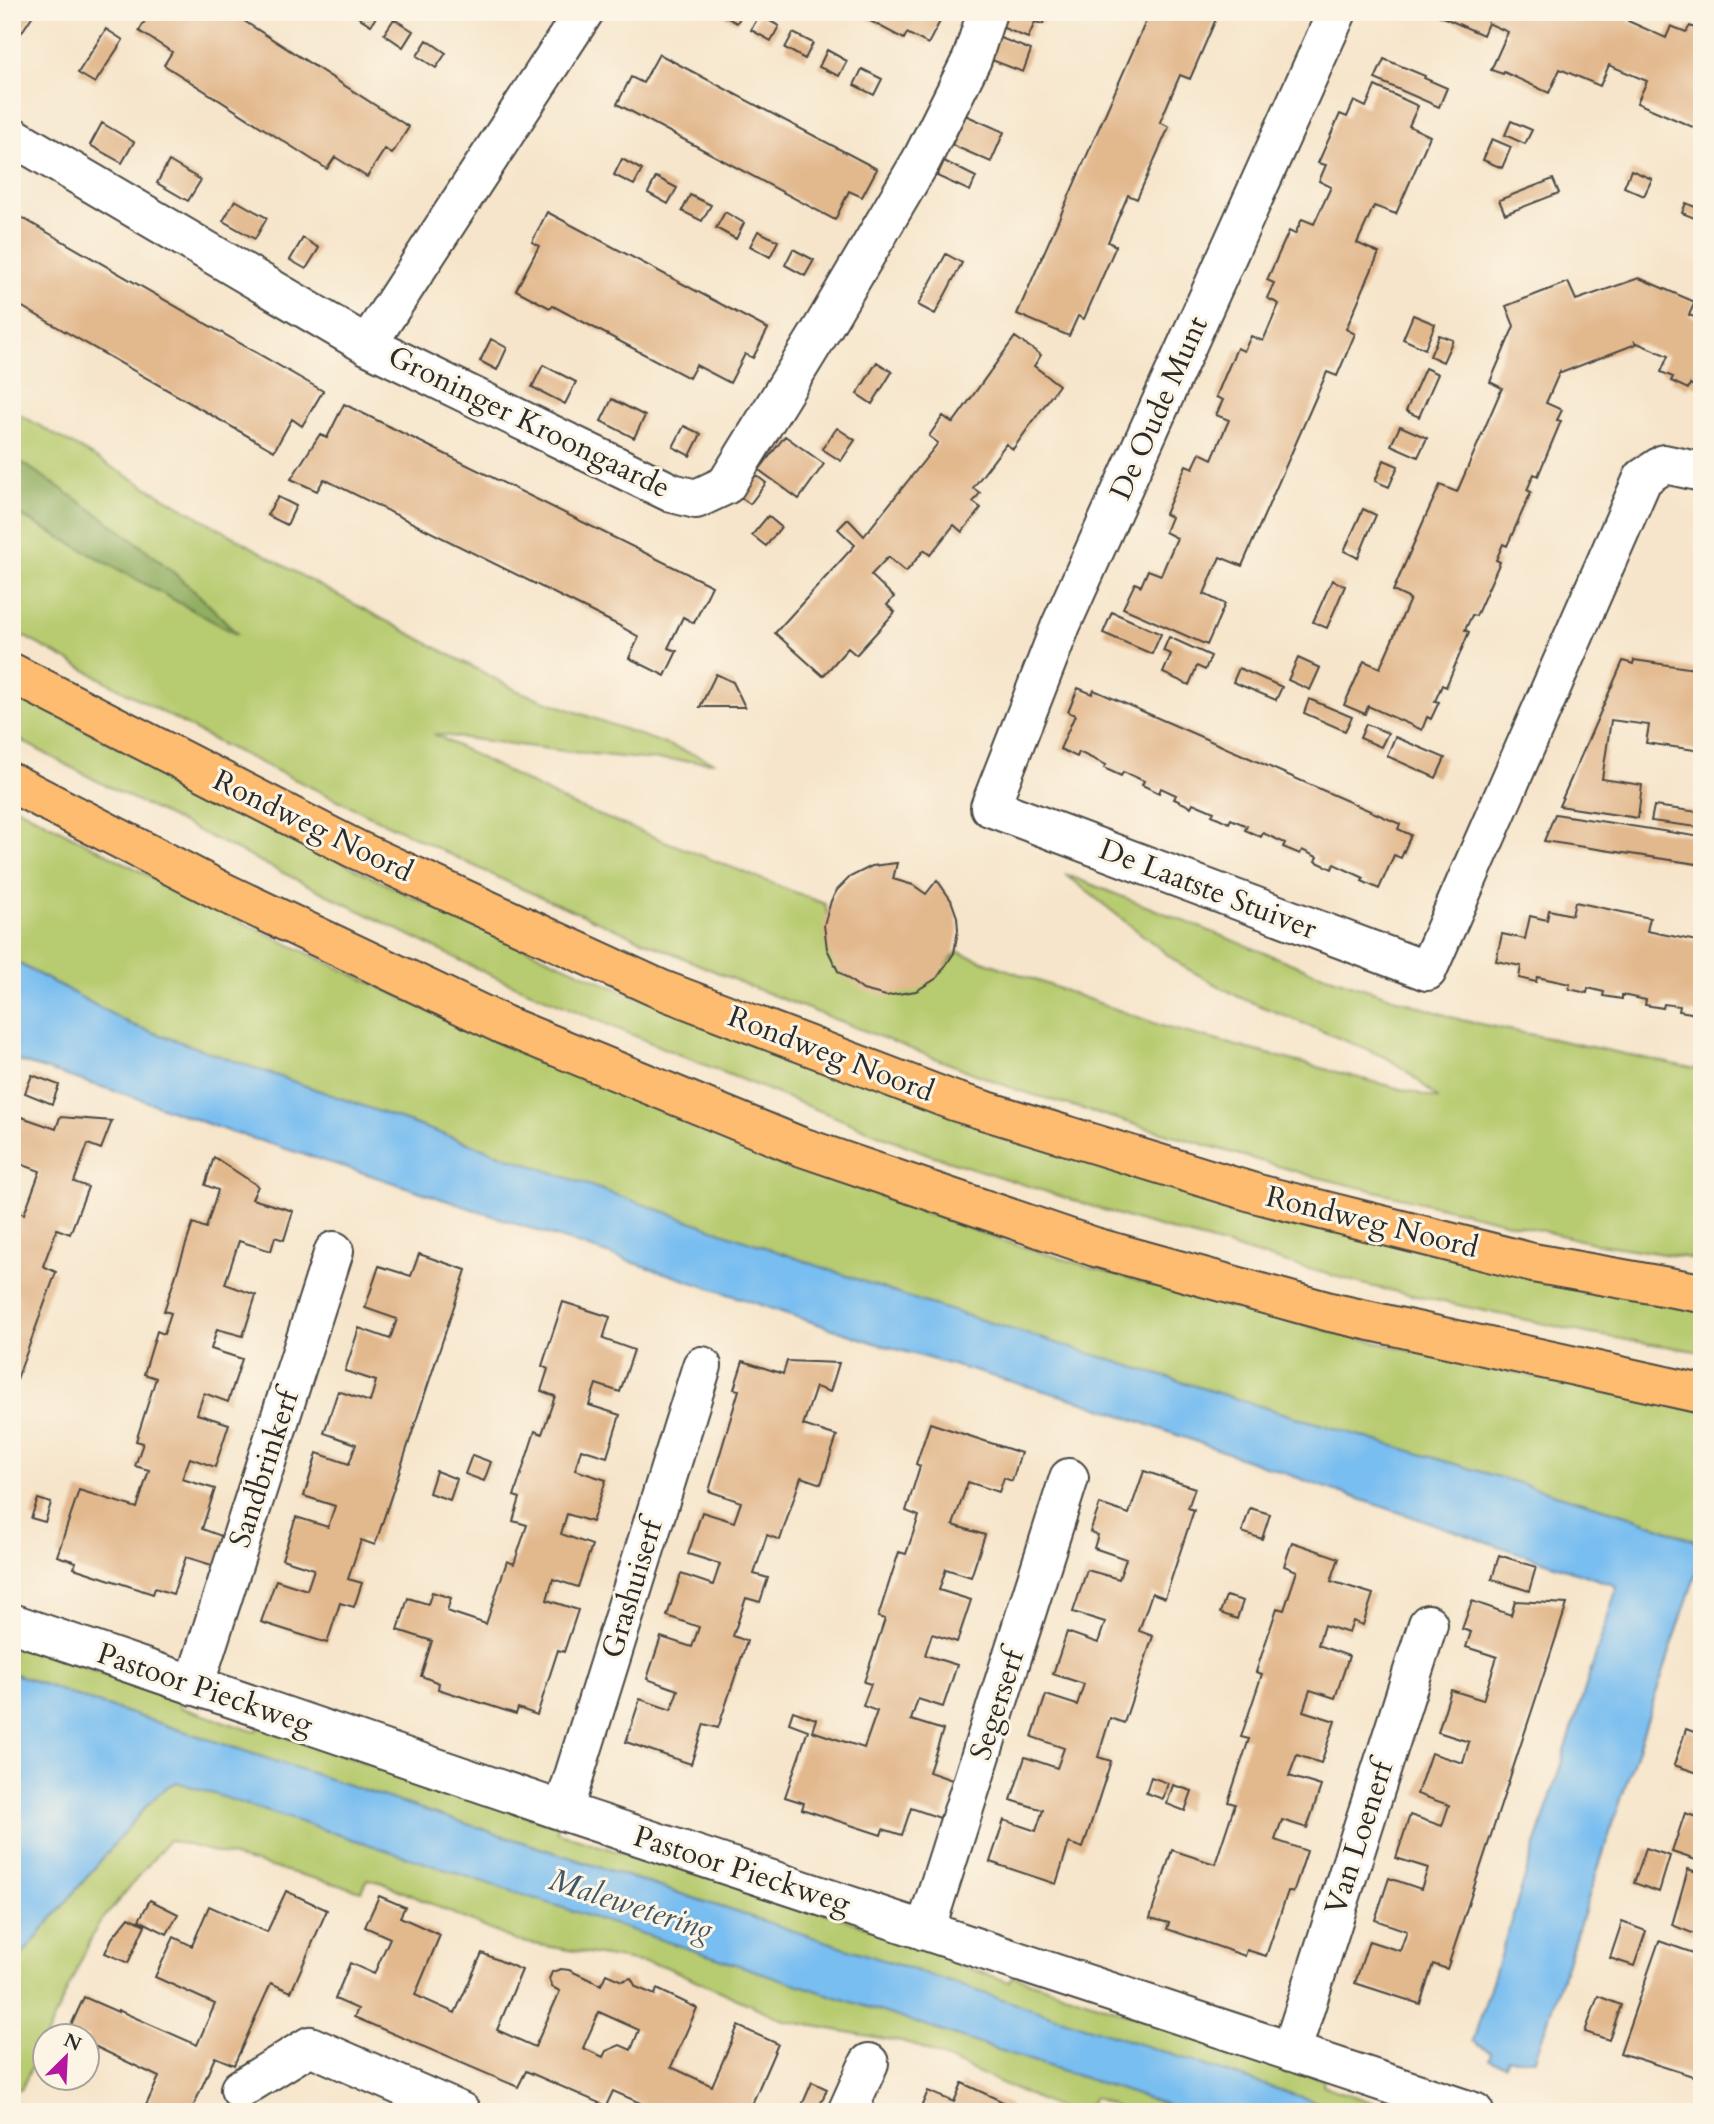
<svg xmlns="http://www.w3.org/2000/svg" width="1714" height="2124" font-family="Cardo,serif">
	<rect width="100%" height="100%" fill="#fcf5e5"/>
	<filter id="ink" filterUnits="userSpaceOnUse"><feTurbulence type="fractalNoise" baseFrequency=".0143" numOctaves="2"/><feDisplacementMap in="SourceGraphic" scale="14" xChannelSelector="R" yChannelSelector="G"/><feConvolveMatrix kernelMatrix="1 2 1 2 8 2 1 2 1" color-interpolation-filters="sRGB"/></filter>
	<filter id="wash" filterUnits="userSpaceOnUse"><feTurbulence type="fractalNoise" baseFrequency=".00686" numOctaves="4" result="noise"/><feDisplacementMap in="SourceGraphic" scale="28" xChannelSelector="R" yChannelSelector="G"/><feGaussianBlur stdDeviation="1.57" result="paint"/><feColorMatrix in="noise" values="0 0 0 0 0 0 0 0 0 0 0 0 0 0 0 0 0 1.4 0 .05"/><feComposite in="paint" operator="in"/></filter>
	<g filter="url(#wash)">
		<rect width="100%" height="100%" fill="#f6e5cb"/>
		<path fill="#b7cb6f" stroke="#717b4d" stroke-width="2" d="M12,410l299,171 207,110 197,71 -73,-3 -70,-7 -138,-18 134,69 257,101 6,26 113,36 14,-14 207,75 274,72 -30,-26 -22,-15 -148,-61 -57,-31 -117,-92 243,96 153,50 241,50v190l-109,-17 -281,-67 -295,-86 -268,-104 -229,-98 -303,-146 -205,-112v-119l224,122c-65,-72 -144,-124 -224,-177z
			M12,691l199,106 205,102 208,93 1078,318v42l-111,-18 -221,-48 -229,-64 -213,-68 -248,-99 -194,-82 -387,-191 -87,-46z
			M12,805l202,104 327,154 225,91 237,87 192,57 242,59 265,54v133l-72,-28 -351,-104 -372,-115 -775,-272 -120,-65z
			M12,1642l169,59 -2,6 77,25 2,-5 300,99 -1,6 77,25 3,-6 312,103 -2,7 63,21 3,-6 311,103 -1,7 64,21 3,-6 33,11h-76l-1274,-417 -61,-22z
			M177,1782l32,10 980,320h-61l-34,-15 -8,15h-19l-154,-68 -127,-23 -122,-55 -148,-25 -133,-58 -15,-4 -6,12 -193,-51 -72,86 -76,164 -9,-4v-119l134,-161 20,-19z"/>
		<path fill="#91af62" stroke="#5e6d46" stroke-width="2" d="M12,456c82,54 160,106 226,179l-226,-124z"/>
		<path fill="#79bef0" stroke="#52748e" stroke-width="2" d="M12,960l120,65 775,272 372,115 351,104 72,28 -5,26 -162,489h-28l-2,7 -16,-6 2,-7 -18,-12 130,-409 13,-42 -2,-5 -296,-100 -231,-82 -209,-59 -505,-168 -154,-48 -79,-29 -124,-39 -4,-3z
			M12,1673l61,22 1274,417h-158l-1012,-330 -11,5 -20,19 -134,161z"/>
		<g id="blocks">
			<path fill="#e2b88d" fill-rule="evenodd" d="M12,12h23l-23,35z
				M150,12h80l179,115 -17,27 -7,-5 -18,28 -32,-20 -8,12 -163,-104 8,-13 -33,-21z
				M350,12h29l-8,13z
				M716,12h27l-6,11z
				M853,12h92l-17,32 -21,-11 -3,6z
				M1007,12h39l-3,12 -8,-2 -7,16 -27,-11z
				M1150,12h69l-29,67 -10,-4 -20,47 9,5 -32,72 -9,-4 -20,47 8,4 -32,73 -6,-3 -9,20 -52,-22z
				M1431,12h201l-4,9 38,17 5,-12 15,6 4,-6 12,5v100l-65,-28 10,-22 -38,-16 -9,21 -40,-17 -11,24 -45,-21 -1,2 -12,-4 17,-38 -20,-9 -5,12z
				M759,15l20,11 -8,15 -20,-11z
				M394,19l19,12 -10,16 -19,-13z
				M106,29l17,11 -28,43 -17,-10z
				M793,33l20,10 -8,16 -20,-11z
				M998,37l33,13 -8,22 -34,-13z
				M427,40l19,13 -10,15 -19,-12z
				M827,50l20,11 -8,15 -20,-9z
				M659,54l218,115 -15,28 -13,-6 -14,29 -218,-116 14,-27 12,6z
				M1384,59l41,17 -1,2 23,10 -8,19 -64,-28z
				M862,69l20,10 -8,16 -20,-10z
				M1375,86l43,20 -9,20 21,10 -34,78 -22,-8 -17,37 22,10 -33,76 9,5 -18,42 -10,-4 -85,194 -22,-9 -8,18 -8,19 21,10 -18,41 -84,-37 12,-25 6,3 7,-16 13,5 16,-37 -12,-6 6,-15 -6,-3 21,-49 7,3 7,-15 12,6 17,-39 -13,-5 7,-15 -7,-3 10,-24 11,-25 7,3 7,-15 12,5 16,-37 -12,-6 7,-15 -7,-3 22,-49 6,3 7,-15 12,5 17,-37 -12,-6 7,-16 -8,-2 22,-49 7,3 7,-16 12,6z
				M965,115l39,17 -13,30 -39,-17z
				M1511,121l21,9 -7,14 -20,-9z
				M102,123l32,19 -12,21 -32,-18z
				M1492,139l19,8 -9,21 -19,-8z
				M622,159l20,11 -8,15 -20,-10z
				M169,161l32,19 -13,21 -31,-18z
				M944,161l32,16 -6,14 -33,-15z
				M1631,170l21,9 -8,17 -20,-9z
				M656,177l21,11 -9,16 -20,-11z
				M1553,179l6,14 -54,21 -6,-14z
				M690,195l21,10 -9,16 -20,-10z
				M235,200l32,18 -12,21 -32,-18z
				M1686,203l16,7v11l-20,-8z
				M12,212l311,179 -21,35 -10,-7 -18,32 -262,-150z
				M547,212l221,117 -15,29 -8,-4 -15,29 -34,-18 -7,13 -136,-72 -3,2 -34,-18 23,-44 -7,-4z
				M725,212l19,11 -8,16 -20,-11z
				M758,231l20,10 -8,16 -20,-11z
				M303,238l16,10 -13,21 -16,-9z
				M793,249l21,11 -9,16 -20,-11z
				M946,254l16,9 -27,51 -17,-9z
				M1639,278l56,24 -6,13 13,5v70l-12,-6 -2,5 -17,-8 2,-4 -12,-5 7,-16 -33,-14 1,2 -75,29 -1,-2 -14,32 16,7 -5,10 4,1 -23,55 -4,-2 -7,16 4,2 -24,54 -4,-2 -7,16 4,2 -24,54 -4,-1 -7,15 4,2 -23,55 -4,-2 -7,16 4,1 -8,17 -4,-2 -5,13 -54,-24 -3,8 -21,-9 20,-44 16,7 30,-69 -17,-8 31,-71 16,-35 17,7 45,-104 -12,-6 24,-56 -8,-20 62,-24 8,18z
				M1413,315l22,9 -10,25 -22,-10z
				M1439,335l14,5 -10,22 -13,-6z
				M1015,337l26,18 -7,11 25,19 -46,64 -7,-5 -33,44 7,5 -7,9 8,6 -19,24 -8,-7 -24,30 -6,-5 -18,22 -18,-15 -17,18 23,22 -7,8 8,7 -39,43 -8,-7 -25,28 -48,-43 80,-88 -17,-16 10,-10 16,17 74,-93 -9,-7 14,-20 10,7z
				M491,339l16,9 -10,22 -17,-9z
				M877,362l15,10 -20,32 -15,-10z
				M543,365l33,17 -11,22 -33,-17z
				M1425,368l13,6 -19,43 -13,-6z
				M612,399l33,17 -11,22 -33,-17z
				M344,404l368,182 -18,37 -11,-6 -15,31 9,3 -12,25 -36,-18 10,-21 -23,-13 -292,-145 -7,12 -26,-12 29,-45 7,4z
				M684,426l17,8 -11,22 -17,-9z
				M1400,426l27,12 -9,19 -27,-12z
				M837,428l18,12 -14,21 -19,-12z
				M785,436l39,28 -25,35 -40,-29z
				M1384,460l14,6 -9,21 -14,-6z
				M756,475l10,8 -16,21 -11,-8z
				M278,497l18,9 -9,19 -20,-10z
				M1363,509l13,6 -18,43 -14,-7z
				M768,516l13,11 -15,19 -14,-11z
				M1332,580l13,6 -18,42 -14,-6z
				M1112,612l49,22 -9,20 -49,-21z
				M1169,637l42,19 -6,14 -8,-4 -8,19 -26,-12 8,-19 -8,-3z
				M1298,658l22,10 -10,22 -22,-10z
				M1634,660l68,10v81l-56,-8 3,-18 -38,-5 -9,59 40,6 -4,33 -79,-12 64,-145 10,3z
				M1239,668l43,19 -6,13 -43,-18z
				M716,674l17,8 12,25h-45z
				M1078,688l14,6 2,-4 306,134 -2,5 13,6 -10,23 -7,-3 -15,34 -17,-8 2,-3 -30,-14 -2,5 -17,-8 2,-4 -15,-7 -2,4 -17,-7 2,-4 -22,-10 -2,4 -16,-7 2,-4 -16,-7 -2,4 -17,-8 2,-3 -21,-9 -2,4 -17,-8 2,-4 -15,-7 -2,5 -17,-8 2,-4 -11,-5 -10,-4 -2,4 -17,-8 2,-3 -27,-13 -2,5 -17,-8 15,-34 -7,-3z
				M1309,699l43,18 -7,14 -41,-18z
				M1366,724l22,9 -7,14 -21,-9z
				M1395,737l50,21 -9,20 -49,-22z
				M1654,806l45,6 -2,15 -46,-6z
				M1555,814l146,23 -4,27 -153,-23z
				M897,863l-4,16 20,6 13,9 11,-14 14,20 6,17 1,13 -4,23 -17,25 -21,13 -30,5 -23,-6 -25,-19 -11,-22 -3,-24 7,-24 6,-11 13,-13 22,-11z
				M1575,902l75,16 -3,13 55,11v69l-4,-1 -1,4 -18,-3 1,-5 -16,-2 -1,4 -18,-3 1,-5 -24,-5v4l-19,-3 1,-4 -16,-4 -1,5 -18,-4 1,-5 -33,-7 -1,5 -17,-4 2,-12 -25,-5 6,-27 23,5 5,-23 17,4 2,-10 23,5z
				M32,1075l27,10 -7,19 -27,-11z
				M16,1115l40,14 4,-12 52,4 -11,28 -13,-5 -14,38 14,5 -18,47 -13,-5 -14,37 13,6 -43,118 -1,-180 12,4 16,-43 -28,-10 2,-16 -2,-19z
				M214,1157l44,29 -6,13 41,12 -9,29 -9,-3 -4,14 -32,-10 -14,43 31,11 -13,41 -26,-7 -6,20 31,10 -14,43 -24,-9 -7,21 32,10 -14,43 -25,-9 -8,21 33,10 -13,40 25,9 -9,29 -32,-10 -13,37 -18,-6 -2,6 -79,-26 2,-6 -19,-6 22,-66 58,18 12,-38 -14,-4 8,-23 -7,-2 20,-63 -12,-4 13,-43 7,3 7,-21 -7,-2 29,-88 13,5 12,-38 -13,-5z
				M419,1254l47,16 -91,275 -14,-5 -13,39 14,4 -8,24 -14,-4 -13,40 -66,-21 15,-42 31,10 7,-21 -32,-10 14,-42 32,10 7,-21 -31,-10 13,-43 32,11 7,-20 -32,-11 14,-42 32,11 6,-21 -31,-10 14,-43 31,11 7,-20 -32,-11 14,-42 32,10z
				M563,1302l47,15 -7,22 31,11 -14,42 -24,-8 -7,21 31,10 -13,42 -26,-8 -6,21 31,10 -14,42 -25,-8 -6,20 31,11 -14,42 -25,-8 -6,21 31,10 -14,42 -6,-2 -21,65 -19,-7 -2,6 -78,-25 1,-6 -18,-7 11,-35 -34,-11 10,-32 20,6 4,-12 19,6 -4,13 39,13 21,-63 7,3 13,-39 -14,-4 7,-23 -6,-2 21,-65 7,3 13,-38 -14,-5 7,-22 -6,-3z
				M743,1361l40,13 4,-13 52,2 -9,29 -14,-5 -13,38 34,11 -16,48 -20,-7 -21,63 -13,-5 -13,39 14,4 -8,24 -14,-4 -13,38 14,5 -29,87 -14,-4 -13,40 -65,-22 14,-43 31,11 7,-20 -31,-11 14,-42 31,10 7,-20 -32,-11 14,-42 32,11 7,-21 -32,-10 14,-42 32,10 7,-20 -32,-11 30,-101 -5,-1z
				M930,1423l91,30 -9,28 -8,-3 -5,14 -31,-10 -15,43 32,10 -14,42 -25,-8 -7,21 32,10 -14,42 -25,-8 -7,21 32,10 -14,42 -25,-8 -7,21 32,10 -14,42 26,9 -12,38 -32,-11 -9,27 -19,-6 -2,6 -79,-26 2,-6 -19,-6 23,-67 -19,-7 4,-12 23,8 -4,12 52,17 13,-37 -14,-5 8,-22 -7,-2 21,-63 -7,-2 21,-65 7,2 13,-38 -13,-5 14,-45 -4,-2z
				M472,1455l19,7 -7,19 -19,-7z
				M436,1471l21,8 -7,21 -21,-7z
				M1144,1471l51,17 -7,20 6,2 -29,88 -13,-5 -13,38 14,5 -29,87 -14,-5 -12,39 13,4 -28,87 -14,-5 -13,41 -66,-22 14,-42 32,11 7,-21 -32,-10 14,-43 32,11 7,-20 -32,-11 14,-42 31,10 7,-21 -31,-10 14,-42 31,11 7,-21 -32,-10 14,-42 32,9 7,-20 -32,-11 4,-13 -8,-3 10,-28 29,10z
				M38,1499l13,4 -6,19 -14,-4z
				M1250,1508l20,6 -8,25 -20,-7z
				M1292,1542l47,16 -8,23 42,13 -10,31 -10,-4 -4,12 -25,-8 -6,20 31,11 -14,42 -25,-8 -7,21 32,10 -14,42 -24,-8 -8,21 32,10 -14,42 -25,-8 -7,20 32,11 -14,42 -5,-2 -22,65 -19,-6 -2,6 -78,-27 2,-6 -19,-5 22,-68 43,14 20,-60 -7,-2 21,-63 -8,-2 21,-63 -6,-2 21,-64 7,2 13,-39 -13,-5z
				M1499,1555l37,12 -7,24 -37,-12z
				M1226,1596l17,5 -6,18 -17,-6z
				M1472,1601l39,14 4,-14 52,3 -120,365 -14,-5 -13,40 -65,-21 14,-42 31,10 7,-20 -32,-11 14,-42 32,11 7,-21 -32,-10 14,-43 32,11 7,-21 -32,-11 14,-41 32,10 6,-21 -31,-10 13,-42 32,10 14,-43 -31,-10 5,-15 -9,-3z
				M1686,1729l16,6v26l-4,12 -24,-8z
				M1151,1777l17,6 -5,16 -17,-6z
				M1173,1785l19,6 -7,20 -18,-7z
				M1685,1813l17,6v43l-30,-10z
				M1646,1848l24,8 -11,36 -25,-9z
				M1688,1869l14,5v63l-30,-12z
				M286,1891l41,19 -36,82 -20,-9 -37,82 -19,-8 -24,55h-48l16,-35 -71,-34v-7l-21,-2 17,-37 34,15v-2l79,35 18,-41 -60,-27 19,-40 18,9 17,-40 58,26z
				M379,1896l26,11 -5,10 40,18 -25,60 40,18 27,-60 40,17 -25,60 38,17 25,-56 -8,-4 -3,-8 3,-7 9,-3 8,1 32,15 5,-11 16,7 9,-3 5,9 19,8 2,-6 40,19 -26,59 41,19 26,-60 40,18 -26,60 18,8h-109l-48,-21 -7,15 -80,-35 -8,16 -164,-70 4,-8 -23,-10 15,-36 24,11 16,-36 -25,-11zM599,2012l40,18 -8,20 -11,-5 -14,6 -3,6 -20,-9z
				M150,1900l28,14 -11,20 -28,-14z
				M129,1917l16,8 -17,38 -23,-10 7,-15z
				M1622,1922l24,9 -12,35 -24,-8z
				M1659,1941l43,15v123l-82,-26z
				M1598,1996l23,9 -12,35 -24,-8z
				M812,2082l15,7 -10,23h-18z
				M962,2083l48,22 -3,7h-88l9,-21 26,11z"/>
		</g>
	</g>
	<g filter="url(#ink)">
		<use href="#blocks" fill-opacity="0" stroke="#494743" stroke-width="2"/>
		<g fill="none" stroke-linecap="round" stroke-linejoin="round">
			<g stroke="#494743" stroke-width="42">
				<path id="minor" d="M1337,12l-276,613 -71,182 437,164 216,-493 21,-14 38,8
					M12,136l355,209 305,148 24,6 30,-14 96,-156 100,-170 50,-100 15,-47
					M367,345l217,-333
					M12,1623l551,188 911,301
					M194,1686l140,-435
					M563,1811l139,-445
					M925,1931l144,-453
					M1291,2052l137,-428
					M240,2089l70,-43 151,66
					M847,2112l22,-49"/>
			</g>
			<g stroke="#494743" stroke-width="42">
				<path id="major" d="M12,673l343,176 305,140 294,112 304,93 275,69 169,30
					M12,783l209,108 283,134 295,121 296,101 235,65 372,82"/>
			</g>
			<use href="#minor" stroke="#fff" stroke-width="38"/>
			<use href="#major" stroke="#febc70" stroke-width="38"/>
		</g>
	</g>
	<g text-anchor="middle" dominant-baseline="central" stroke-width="6" stroke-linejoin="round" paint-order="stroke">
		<g font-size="30" fill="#2b2b2b" stroke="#fcf5e5">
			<text transform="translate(1159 408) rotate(-66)">De Oude Munt</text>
			<text transform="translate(529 422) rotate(26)">Groninger Kroongaarde</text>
			<text transform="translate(313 826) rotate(26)">Rondweg Noord</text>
			<text transform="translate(1208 889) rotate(21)">De Laatste Stuiver</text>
			<text transform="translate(831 1054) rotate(21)">Rondweg Noord</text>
			<text transform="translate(1372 1222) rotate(14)">Rondweg Noord</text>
			<text transform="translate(264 1469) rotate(-72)">Sandbrinkerf</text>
			<text transform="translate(632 1589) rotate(-73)">Grashuiserf</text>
			<text transform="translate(205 1689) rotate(19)">Pastoor Pieckweg</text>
			<text transform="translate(997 1705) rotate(-72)">Segerserf</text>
			<text transform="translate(1359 1838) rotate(-72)">Van Loenerf</text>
			<text transform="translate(742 1870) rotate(18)">Pastoor Pieckweg</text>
		</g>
		<g font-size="32" font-style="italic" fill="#425766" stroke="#fcf5e5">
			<text transform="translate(631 1905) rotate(18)">Malewetering</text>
		</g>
	</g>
	<rect width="1714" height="2124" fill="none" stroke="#fcf5e5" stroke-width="42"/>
	<g transform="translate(66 2057) rotate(24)"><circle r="33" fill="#fcf5e5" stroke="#a8a49b" stroke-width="2"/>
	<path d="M0-5L12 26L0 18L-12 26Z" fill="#b5179e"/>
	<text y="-10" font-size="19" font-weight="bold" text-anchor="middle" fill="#2b2b2b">N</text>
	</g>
</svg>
